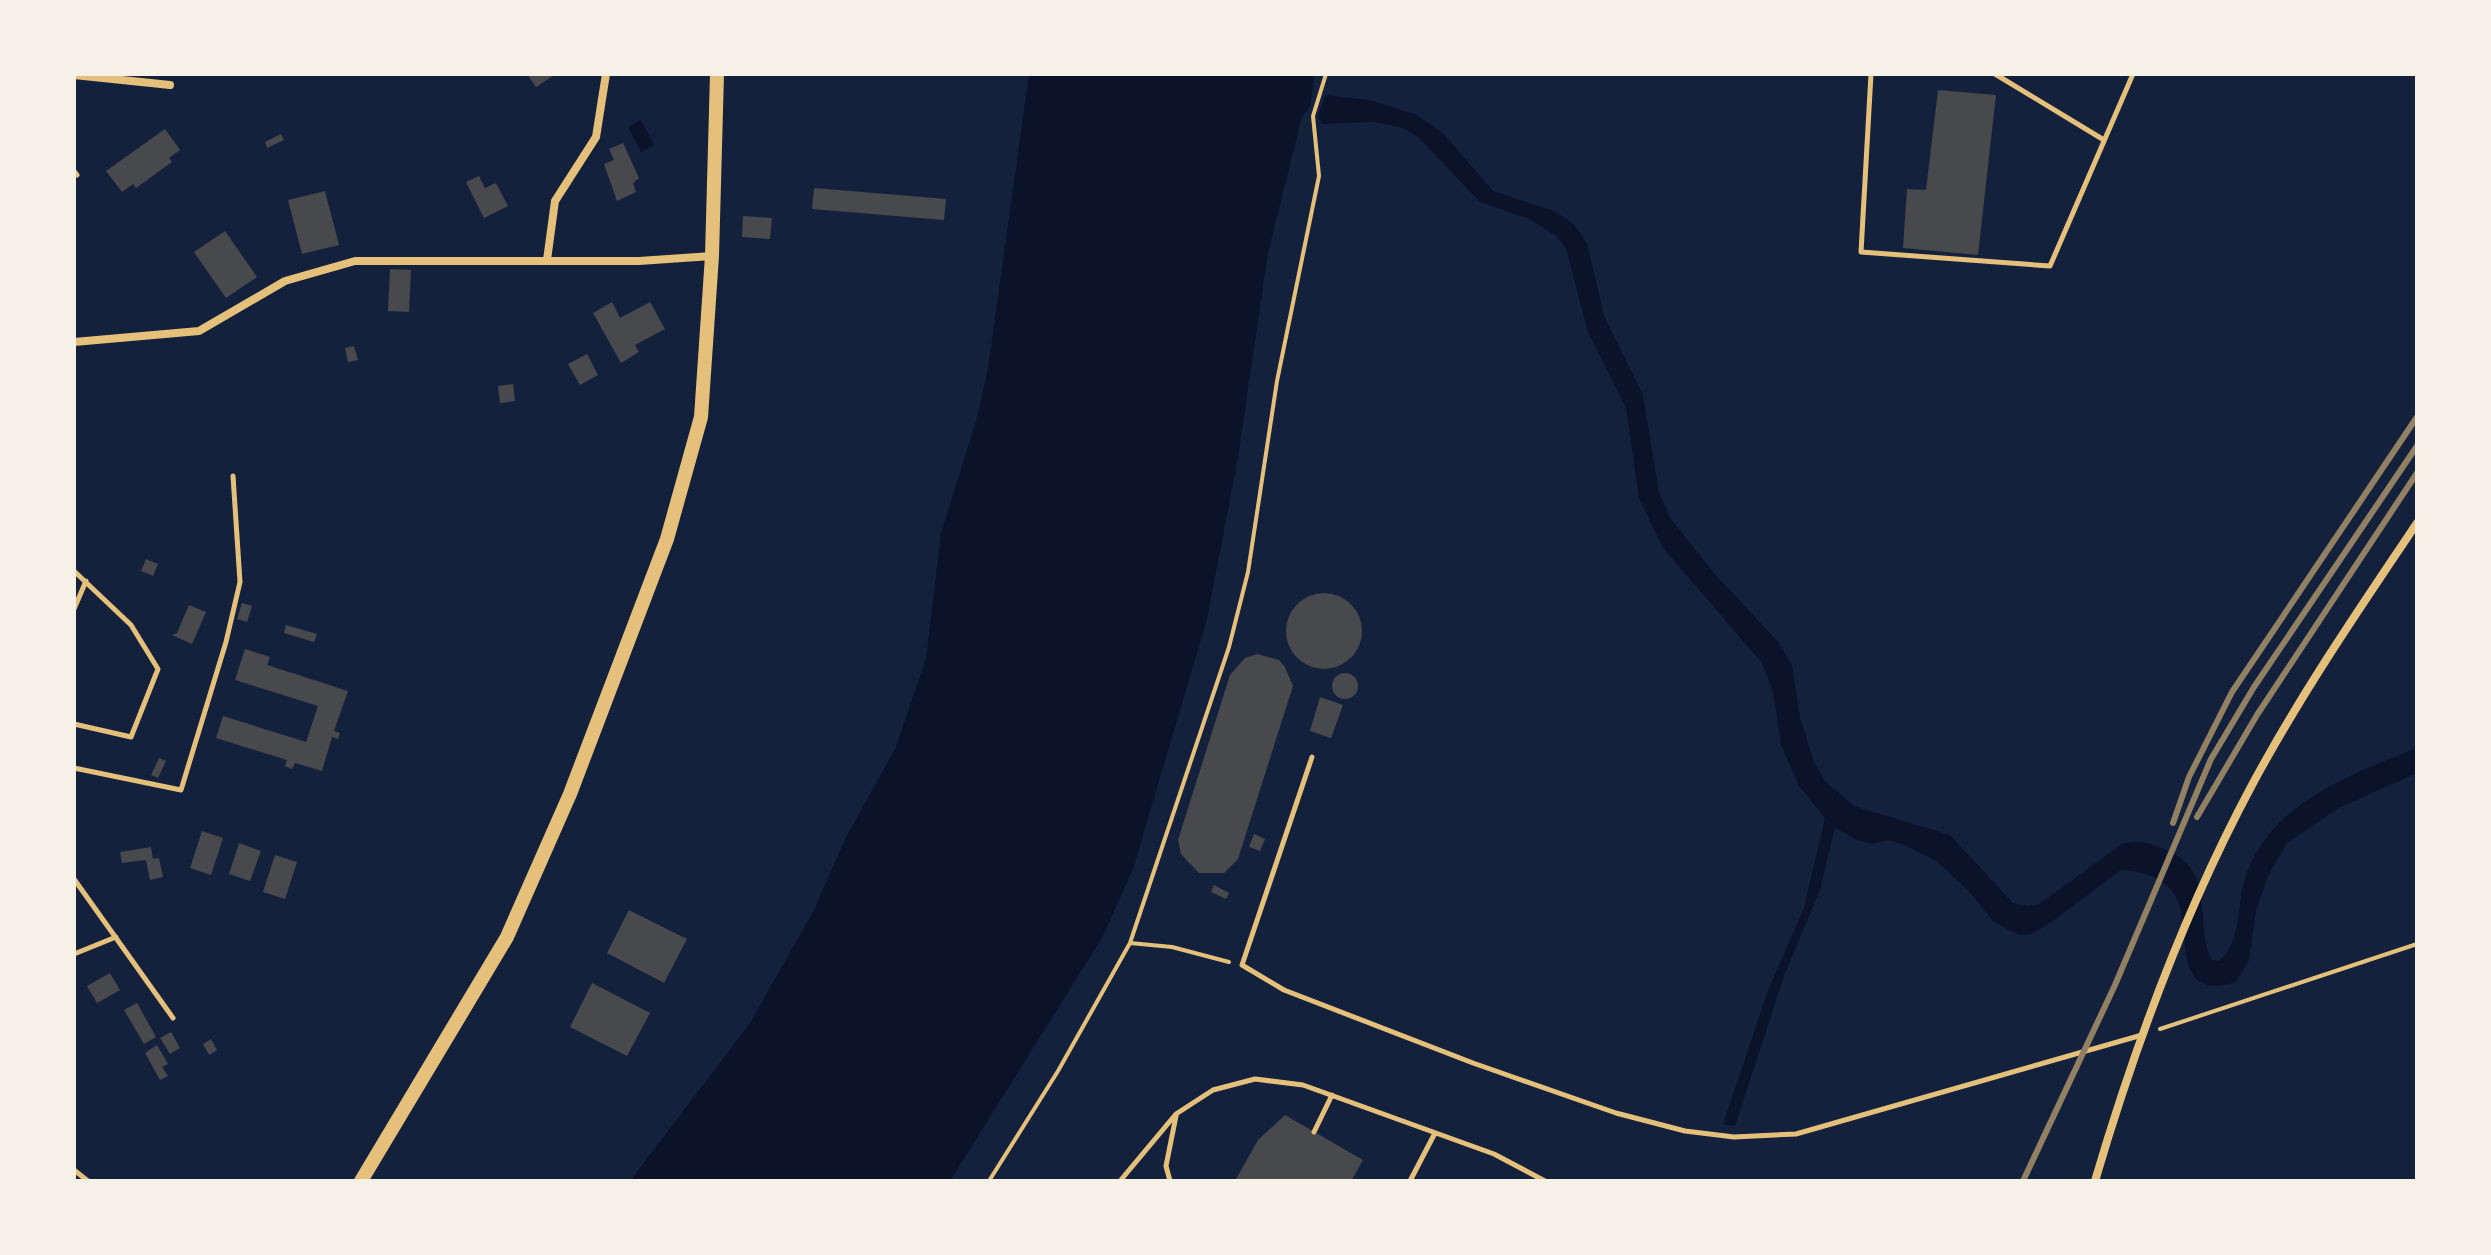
<svg xmlns="http://www.w3.org/2000/svg" width="2491" height="1255" font-family="'IBM Plex Sans',sans-serif">
	<rect width="100%" height="100%" fill="#14213d"/>
	<path fill="#0b132b" d="M1029,74h285l-3,31 -9,12 -34,136 -30,205 -31,161 -74,250 -30,67 -153,245h-320l120,-158 64,-113 31,-71 50,-90 31,-90 15,-126 36,-115 11,-50z
		M1325,95l44,5 46,14 28,19 50,58 61,20 20,13 13,19 17,73 39,79 16,97 12,27 43,54 65,70 13,22 8,53 14,44 12,20 28,24 96,29 63,68 14,3 12,-2 83,-60c18,-5 26,-1 42,5 54,22 30,69 47,110l8,2c23,-20 17,-51 25,-79 21,-77 107,-108 173,-134v25l-80,36 -50,34 -19,33 -12,35 -7,49 -13,22c-71,23 -40,-63 -64,-91 -12,-15 -33,-20 -51,-21l-68,51 -21,13 -13,1 -26,-14 -25,-31 -33,-30 -33,-16 -14,-4 -15,4 -19,-5 -19,-12 -15,63 -36,86 -49,150 -12,-2 46,-136 35,-80 21,-90 -26,-32 -18,-41 -8,-52 -11,-30 -99,-115 -24,-50 -13,-90 -38,-76 -22,-83 -8,-12 -28,-18 -50,-17 -62,-65 -18,-10 -26,-5 -52,2 -4,-7z
		M641,120l13,25 -13,7 -13,-25z"/>
	<path fill="#48494c" d="M527,74h29l-20,13z
		M1938,90l58,5 -18,160 -75,-7 4,-59 19,1z
		M165,129l15,21 -11,8 3,4 -36,26 -3,-4 -11,8 -16,-21z
		M281,134l3,6 -17,8 -2,-6z
		M623,143l16,35 -6,5 3,9 -19,9 -13,-37 10,-4 -5,-11z
		M479,176l6,12 11,-5 12,23 -24,12 -18,-36z
		M814,188l132,11 -2,21 -132,-11z
		M325,191l14,54 -37,9 -14,-54z
		M743,216l29,2 -2,21 -28,-2z
		M225,231l32,46 -31,21 -32,-46z
		M390,269l21,1 -2,42 -21,-1z
		M612,302l8,16 30,-16 15,27 -30,16 4,7 -18,11 -28,-50z
		M354,346l4,14 -10,2 -3,-14z
		M587,354l11,21 -18,10 -12,-21z
		M513,384l2,17 -15,2 -2,-17z
		M146,559l12,5 -5,12 -12,-5z
		M1286 631a38 38 0 1 1 76 0a38 38 0 1 1-76 0Z
		M242,603l10,3 -5,16 -10,-3z
		M189,605l17,7 -14,32 -20,-9 5,-2z
		M286,625l31,9 -3,8 -30,-9z
		M245,649l25,8 -3,8 81,26 -14,40 6,2 -2,6 -6,-2 -10,34 -27,-8 -3,6 -7,-3 2,-6 -71,-22 7,-22 83,26 12,-36 -83,-26z
		M1257,654l22,6 6,7 8,19 -55,173 -14,14h-25l-18,-19 -3,-14 52,-165 15,-17z
		M1332 686a13 13 0 1 1 26 0a13 13 0 1 1-26 0Z
		M1320,697l23,8 -12,33 -21,-7z
		M159,758l7,3 -8,17 -7,-3z
		M202,831l21,7 -12,37 -21,-7z
		M1254,834l11,5 -5,12 -11,-4z
		M239,843l22,8 -11,30 -21,-7z
		M151,847l2,12 6,-1 4,19 -13,3 -4,-20 -24,3 -2,-11z
		M275,855l22,7 -12,37 -22,-7z
		M1214,885l15,8 -3,6 -15,-7z
		M629,910l58,29 -23,44 -57,-30z
		M110,973l10,17 -23,13 -10,-17z
		M592,983l58,30 -23,43 -57,-29z
		M137,1003l19,34 -12,7 -20,-34z
		M171,1032l9,16 -10,6 -10,-16z
		M211,1039l6,11 -8,5 -6,-11z
		M157,1045l11,19 -6,3 6,9 -8,4 -15,-27z
		M1285,1115l78,45 -12,21h-116l23,-41z"/>
	<g fill="none" stroke-linecap="round" stroke-linejoin="round">
		<path stroke="#e5c07b" stroke-width="4" d="M1130,943l42,4 57,15
			M2160,1029l257,-85
			M989,1181l69,-110 72,-128 99,-296 19,-75 29,-191 42,-205 -6,-60 13,-42"/>
		<path stroke="#e5c07b" stroke-width="5" d="M1871,74l-10,178 189,14 83,-192
			M1995,74l109,66
			M74,171l3,4
			M74,571l57,54 27,44 -27,68 -57,-13
			M74,609l12,-28
			M1312,757l-70,208 42,25 189,73 143,50 69,18 49,6 62,-3 346,-99
			M74,768l107,22 45,-148 14,-60 -7,-106
			M74,879l99,139
			M74,954l42,-17
			M1314,1132l18,-37
			M74,1170l14,11
			M1120,1181l56,-67 37,-24 42,-11 48,6 191,69 51,27
			M1170,1181l-4,-15 10,-50
			M1410,1181l25,-48"/>
		<path stroke="#e5c07b" stroke-width="8" d="M74,75l96,10
			M547,260l8,-59 41,-64 10,-63
			M74,342l125,-11 86,-50 70,-20h284l73,-5
			M2095,1181c40,-136 90,-271 157,-396 49,-91 107,-176 165,-262"/>
		<path stroke="#e5c07b" stroke-width="14" d="M361,1181l146,-244 63,-143 97,-255 34,-122 11,-161 5,-182"/>
		<path stroke="#918062" stroke-width="6" d="M2197,817l60,-102 160,-242
			M2173,823l16,-46 43,-85 185,-275
			M2023,1181l92,-196 96,-226 43,-72 163,-241"/>
	</g>
	<rect width="2491" height="1255" fill="none" stroke="#f6f1e7" stroke-width="152"/>
</svg>
